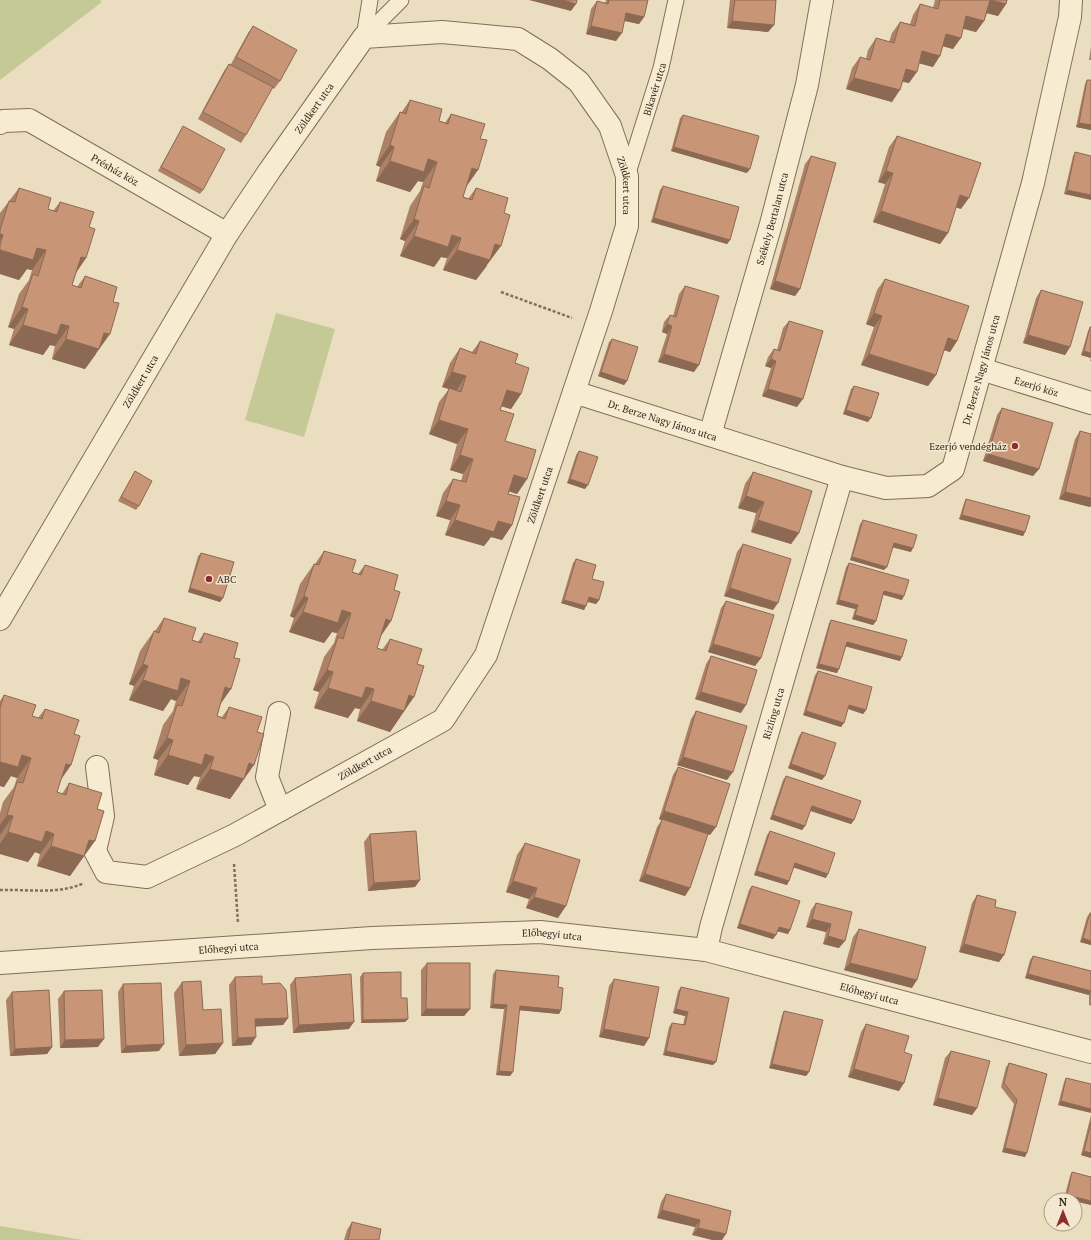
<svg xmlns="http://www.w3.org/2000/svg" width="1091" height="1240" font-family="'PT Serif',serif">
	<rect width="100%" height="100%" fill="#ebddc0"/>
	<path fill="#c4c995" d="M0,0h100l2,2 -102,78z
		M276,313l59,16 -31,108 -59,-17z
		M0,1226l83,14h-83z"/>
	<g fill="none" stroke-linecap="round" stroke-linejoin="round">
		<g stroke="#836e59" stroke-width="17">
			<g id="service">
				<path d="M364,37l37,-37"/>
				<path d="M364,37l6,-37"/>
				<path id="s1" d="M627,176l34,-108 15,-68"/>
			</g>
		</g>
		<g stroke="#836e59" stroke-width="24">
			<g id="minor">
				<path id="s2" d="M0,123l3,-2 26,-1 198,114"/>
				<path id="s3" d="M981,369l110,34"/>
				<path id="s4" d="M574,392l268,85 44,11 42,-2 25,-17 80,-286 37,-166 1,-17"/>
				<path id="s5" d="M710,435l61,-211 36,-139 15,-85"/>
				<path id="s6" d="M0,619l227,-385 43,-64 94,-133 78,-5 76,7 32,20 29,23 31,44 17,50v50l-26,85 -115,344 -43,65 -208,115 -88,42 -41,-5 -11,-21 8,-35 -6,-49"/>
				<path d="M279,713l-12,64 13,33"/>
				<path id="s7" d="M706,950l5,-23 131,-450"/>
				<path id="s8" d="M0,963l372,-25 168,-6 166,18 385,102"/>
			</g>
		</g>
		<path stroke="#836e59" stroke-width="2.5" stroke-dasharray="3 2" stroke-linecap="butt" d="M501,292l71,26
			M234,864l4,59
			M0,890c27,-1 59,5 84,-7"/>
		<use href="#service" stroke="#f7ebd2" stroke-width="15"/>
		<use href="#minor" stroke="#f7ebd2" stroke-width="22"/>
	</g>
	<path fill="#ac8166" d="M606,0h42l-4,17 -5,7 -15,-3 -8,20 -30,-7 5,-25 6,-8 8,2z
		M730,0h46l-2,25 -6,7 -41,-4z
		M935,0h72l-1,4 -8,12 -11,-3 -3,8 -8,11 -13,-3 -10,20 -10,-3 -10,21 -14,-4 -10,20 -7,-1 -10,20 -46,-13 6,-21 8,-11 6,2 2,-9 8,-12 13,4 3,-9 8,-11 10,2 3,-9 7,-11 13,4z
		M253,26l27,55 -6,8 -2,-2 -26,48 -5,8 -43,-24 26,-48 5,-7h2l17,-31z
		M1091,47v13h-2z
		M1087,80l4,50 -15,-3 9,-43z
		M410,100l29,21 6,2 6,-9 29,25 -17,58 5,2 8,-11 11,78 -11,14 -33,-10 4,-12 -6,-1 -7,10 -34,-11 5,-15 -5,-2 10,-33 10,-15 3,-9 -5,-1 -8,11 -34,-11 4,-14 -4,-2 10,-33 14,-20 1,1z
		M683,115l64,58 -76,-22 9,-33z
		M183,126l20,64 -3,4 -42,-23z
		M897,136l64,73 -5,-2 -8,26 -8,11 -67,-22 12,-38 -7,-2 11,-35z
		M1075,152l16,4 -27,38 9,-38z
		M811,156l-11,133 -5,7 -25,-7 35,-125z
		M663,186l67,54 -3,4 -76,-22 9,-32z
		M19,188l29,21 5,2 7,-9 29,25 -3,31 -10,15 -4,12 5,2 8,-11 11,78 -11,15 -33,-10 3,-13 -5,-1 -7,10 -34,-10 5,-16 -6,-2 11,-33 10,-14 3,-10 -5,-1 -8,11 -19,-6v-61z
		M885,279l72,62 -7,11 -6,-2 -8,25 -8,11 -67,-21 13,-38 -8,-3 11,-34z
		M685,286l9,86 -36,-10 9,-28 -5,-2 2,-10 6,-7 3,1 6,-22z
		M1041,290l29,57 -5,8 -42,-12 13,-45z
		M789,321l8,86 -35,-11 9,-28 -6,-2 3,-9 6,-8 3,1 6,-22z
		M1090,327h1v34h-1l1,-3 -10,-3 7,-24z
		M612,339l15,42 -3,4 -26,-9 11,-34z
		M480,341l35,22 6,31 -10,15 -9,-3 -2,4 5,31 22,38 -10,15 -8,-3 -1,3 4,31 -10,15 -11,-3 -7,9 -39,-11 5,-15 -14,-4 7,-23 10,-14 8,2 2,-7 -13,-4 7,-26 -28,-10 10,-32 10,-13 -7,-2 8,-24 10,-15 12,4z
		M854,386l14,36 -25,-8 8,-25z
		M1002,408l37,61 -6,7 -50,-15 14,-46z
		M1080,431l11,3 -1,73 -31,-8 16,-60z
		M579,451l6,38 -18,-6 9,-28z
		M135,471l4,35 -3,4 -18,-9z
		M753,472l46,61 -8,11 -40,-12 5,-19 -18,-5 7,-24z
		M966,499l59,33 -2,4 -64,-17 5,-16z
		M863,520l48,32 -18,-5 -9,23 -34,-10 10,-36z
		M743,544l30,66 -49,-14 13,-44z
		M324,551l28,21 6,2 7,-9 29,25 -3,31 -10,15 -4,12 5,2 8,-11 10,78 -10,15 -33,-11 3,-12 -5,-1 -7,10 -34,-10 5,-16 -6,-2 11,-33 10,-14 3,-10 -5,-1 -8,11 -35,-11 5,-14 -4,-2 10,-32 14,-20h1z
		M201,553l22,45 -3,4 -32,-10 10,-36z
		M576,559l16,20 7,21 -3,4 -9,-2 -3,8 -23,-7 12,-40z
		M849,563l53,37 -19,-5 -7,26 -3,4 -21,-6 3,-10 -19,-5 10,-37z
		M726,601l35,57 -6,8 -47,-14 13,-44z
		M164,618l28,22 6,2 6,-9 16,72 -3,11 5,1 7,-10 11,78 -10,14 -34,-10 4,-12 -6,-1 -6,9 -34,-10 4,-15 -5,-2 10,-33 10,-14 3,-10 -5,-2 -8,12 -34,-11 5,-14 -5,-2 11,-33 14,-20h1z
		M831,620l69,41 -54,-15 -9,27 -21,-5 13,-45z
		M711,656l30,57 -46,-14 11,-35z
		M818,671l48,39 -3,4 -15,-5 -7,18 -38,-12 12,-40z
		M4,695l28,21 6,2 7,-9 29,25 -3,31 -11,16 -3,11 5,2 7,-11 11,78 -10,15 -33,-10 3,-12 -5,-2 -7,10 -28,-8v-41l3,-11 11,-15 3,-9 -6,-2 -7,11 -4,-1v-85z
		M696,711l31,69 -50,-15 14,-46z
		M802,732l20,48 -34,-12 11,-32z
		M678,767l32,68 -2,-1 -18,54 -5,8 -46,-15 18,-54 5,-7 -3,-1 14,-44z
		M786,776l68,44 -3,4 -41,-13 -5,15 -3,4 -32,-11 13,-39z
		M770,831l56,47 -32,-11 -7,18 -33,-10 13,-40z
		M370,834l50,46 -5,7 -47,4 -4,-49z
		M525,843l33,75 -32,-10 3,-9 -23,-7 11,-37z
		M752,886l38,44 -2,4 -10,-3 -5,8 -36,-11 12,-38z
		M977,895l18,12 9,48 -5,7 -40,-10 13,-49z
		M816,903l36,9 -13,36 -16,-4 3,-12 -20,-5 5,-17z
		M1090,913l1,32 -11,-3 7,-25z
		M859,929l53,59 -68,-18 9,-33z
		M1033,956l58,15v35l-2,-1v-10l-64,-17 5,-18z
		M427,963l43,46 -6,7h-43v-46z
		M496,970l62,17 3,23 -2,4 -40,-4 -9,66 -14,-1 8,-66 -14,-1 3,-34z
		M363,973l38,25 7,21 -3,3 -44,1 -1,-46z
		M235,977l27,7 26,34 -5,7 -28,1 -4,19 -19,1 -3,-61z
		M295,978l54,51 -56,4 -3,-48z
		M614,979l35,59 -5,8 -45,-9 10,-51z
		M182,982l21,28 20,33 -8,11 -36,2 -5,-63z
		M123,984l36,67 -38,2 -3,-61z
		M681,987l32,78 -50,-10 6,-28 3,-4 11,2 2,-9 -12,-3 5,-22z
		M64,991l34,56 -38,1 -2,-49z
		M12,992l40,55 -5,7 -37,2 -4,-56z
		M784,1011l25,61 -3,4 -37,-8 13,-53z
		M866,1024l33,67 -51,-14 13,-45z
		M951,1051l26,57 -5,7 -39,-10 12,-47z
		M1009,1063l38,11 -22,83 -23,-5 12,-48 -13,-17 5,-20z
		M1066,1078l25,6 -33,21 6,-23z
		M1091,1115v43l-10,-3z
		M1072,1172l19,5v28l-27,-6 6,-23z
		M666,1194l65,17 -39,24 3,-8 -38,-9 4,-16z
		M352,1222l27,18h-35l3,-10z"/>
	<path fill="#8c6953" d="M529,0h34l13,4 -5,7z
		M990,0l16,4 -8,12 -16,-4z
		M626,13l18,4 -5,7 -18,-4z
		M966,16l18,5 -8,11 -17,-5z
		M732,21l42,4 -6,7 -41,-4z
		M591,26l31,7 -6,8 -30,-7z
		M946,34l15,4 -8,11 -15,-4z
		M922,51l18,5 -7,11 -19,-5z
		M906,69l11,3 -8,11 -11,-3z
		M854,78l46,12 -8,12 -46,-13z
		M1079,123l12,2v5l-15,-3z
		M390,145l4,2 -14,20 -4,-2z
		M674,147l76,22 -3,4 -76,-22z
		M428,159l9,3 -14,20 -5,-1 -8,11 -34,-11 14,-20z
		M472,168l6,2 -14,20z
		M886,171l7,2 -8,11 -7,-2z
		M1067,190l24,5v5l-27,-6z
		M960,195l9,3 -8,11 -9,-3z
		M881,211l67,22 -8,11 -67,-22z
		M654,218l76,22 -3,4 -76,-22z
		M414,219l5,2 -14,20 -5,-2z
		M0,234l3,1 -3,5z
		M452,235l9,3 -14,20 -6,-1 -7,10 -34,-11 14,-20z
		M495,244l6,2 -25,34 -33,-10 14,-20z
		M37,248l9,2 -14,20 -5,-1 -8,11 -19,-6v-24z
		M81,257l5,1 -14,20z
		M775,281l25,8 -5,7 -25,-7z
		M22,307l6,2 -14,20 -6,-2z
		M874,313l8,3 -8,11 -8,-3z
		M61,324l8,2 -14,20 -5,-1 -7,10 -34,-10 14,-20z
		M667,324l5,2 -5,8 -5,-2z
		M104,333l6,1 -25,35 -33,-10 14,-20z
		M1028,335l42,12 -5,8 -42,-12z
		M948,338l9,3 -7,11 -10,-3z
		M1084,351l7,2v5l-10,-3z
		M664,354l35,11 -5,7 -36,-10z
		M869,354l67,21 -8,11 -67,-21z
		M771,359l5,2 -5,7 -6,-2z
		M452,372l14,4 -10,15 -14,-4z
		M601,372l26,9 -3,4 -26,-9z
		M768,389l35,10 -6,8 -35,-11z
		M507,390l14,4 -10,15 -14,-4z
		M846,410l25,8 -3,4 -25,-8z
		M439,420l29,9 -11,15 -28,-10z
		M988,454l51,15 -6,7 -50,-15z
		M460,455l13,4 -10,15 -13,-4z
		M514,475l13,4 -10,15 -13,-4z
		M570,479l18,6 -3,4 -18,-6z
		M1065,492l26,6v8l-1,1 -31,-8z
		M746,496l18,6 -8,11 -18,-5z
		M446,501l14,4 -10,15 -14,-4z
		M962,515l63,17 -2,4 -64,-17z
		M455,520l43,1 14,4 -10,15 -11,-3 -7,9 -39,-11z
		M758,520l41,13 -8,11 -40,-12z
		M894,543l19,5 -2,4 -20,-5z
		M852,557l35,10 -3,3 -34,-10z
		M190,588l33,10 -3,4 -32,-10z
		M730,588l48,15 -5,7 -49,-14z
		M884,591l20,5 -2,4 -20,-6z
		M304,596l4,2 -14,20 -4,-2z
		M589,597l10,3 -3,4 -10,-3z
		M564,600l22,6 -2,4 -23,-7z
		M839,600l19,5 -3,4 -19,-5z
		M342,610l9,3 -14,20 -5,-1 -8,11 -35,-11 14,-20z
		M855,615l21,6 -3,4 -21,-6z
		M386,619l5,2 -14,20z
		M847,642l55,15 -2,4 -56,-15z
		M713,644l48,14 -6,8 -47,-14z
		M143,664l5,2 -14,20 -5,-2z
		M819,664l20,5 -2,4 -21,-5z
		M327,670l6,2 -14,20 -6,-2z
		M181,678l9,3 -14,20 -5,-2 -8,12 -34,-11 14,-20z
		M225,687l6,2 -14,20z
		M366,687l8,2 -14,20 -5,-1 -7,10 -34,-10 14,-20z
		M701,692l45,13 -5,8 -46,-14z
		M409,695l5,2 -24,35 -33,-11 14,-20z
		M849,705l17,5 -3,4 -17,-6z
		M806,711l38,12 -3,4 -38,-12z
		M167,738l6,2 -15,20 -5,-2z
		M205,754l9,3 -14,20 -6,-1 -6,9 -34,-10 14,-20z
		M22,755l9,3 -14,20 -6,-2 -7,11 -4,-1v-24z
		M683,757l50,15 -6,8 -50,-15z
		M249,763l5,2 -24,34 -34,-10 14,-20z
		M66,764l5,1 -14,20z
		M791,764l34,12 -3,4 -34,-12z
		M812,806l42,14 -3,4 -42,-14z
		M664,811l52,16 -6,8 -51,-16z
		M7,815l6,1 -13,19v-10z
		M773,815l32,11 -3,4 -32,-11z
		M46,831l8,3 -14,20 -5,-2 -7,10 -28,-8v-10l8,-12z
		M89,840l6,1 -25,35 -33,-10 14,-20z
		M795,863l33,11 -2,4 -34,-11z
		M757,871l32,10 -2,4 -33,-10z
		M645,874l45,14 -5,8 -46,-15z
		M420,880l-5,7 -47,4 6,-8z
		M513,881l24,7 -8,11 -23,-7z
		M534,897l32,9 -8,12 -32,-10z
		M812,919l19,5 -5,8 -20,-5z
		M740,924l36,11 -3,4 -36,-11z
		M779,927l11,3 -2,4 -12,-3z
		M828,936l17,5 -6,7 -16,-4z
		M1083,938l8,3v4l-11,-3z
		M964,944l40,11 -5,7 -40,-10z
		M850,963l67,17 -5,8 -68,-18z
		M1028,974l63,17v1l-2,3 -64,-17z
		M493,1004l14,1 -3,4 -14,-1z
		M520,1006l41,4 -2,4 -42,-4z
		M426,1009h44l-6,7h-43z
		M676,1009l12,3 -3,4 -12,-3z
		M288,1018l-5,7 -33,2 5,-8z
		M408,1019l-3,3 -44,1 2,-3z
		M354,1022l-5,7 -56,4 6,-8z
		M604,1029l45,9 -5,8 -45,-9z
		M256,1037l-5,8 -19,1 6,-8z
		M104,1039l-6,8 -38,1 5,-8z
		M223,1043l-8,11 -36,2 7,-11z
		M164,1044l-5,7 -38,2 5,-7z
		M52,1047l-5,7 -37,2 5,-7z
		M666,1051l50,11 -3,3 -50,-10z
		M772,1064l37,8 -3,4 -37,-8z
		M854,1069l50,14 -5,8 -51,-14z
		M499,1071l14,1 -3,4 -14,-1z
		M938,1098l39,10 -5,7 -39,-10z
		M1061,1101l30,8v4l-33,-8z
		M1005,1148l22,5 -2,4 -23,-5z
		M1084,1151l7,2v5l-10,-3z
		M1067,1195l24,6v4l-16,-4v-1h-5l-6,-1z
		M662,1210l38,10 -5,7 -38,-9z
		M698,1228l28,6 -4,6h-10l-20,-5z"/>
	<path fill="#c89677" stroke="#8c6953" d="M563,0h14l-1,4z
		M609,0h39l-4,17 -18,-4 -4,20 -31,-7 6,-25 11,3z
		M735,0h41l-2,25 -42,-4z
		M940,0h67l-1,4 -16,-4 -6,21 -18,-5 -5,22 -15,-4 -6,22 -18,-5 -5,21 -11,-3 -6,21 -46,-12 6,-21 10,3 6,-22 18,5 6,-21 15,4 5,-22 18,5z
		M253,26l44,24 -17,31 -44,-24z
		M229,64l44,23 -27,48 -43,-23z
		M1087,80h4v45l-12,-2z
		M410,100l32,9 -3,12 9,3 3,-10 34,10 -5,15 7,1 -9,30 -6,-2 -9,29 9,3 4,-12 32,10 -4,15 6,2 -9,31 -6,-2 -5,16 -33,-10 4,-12 -9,-3 -4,12 -34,-11 5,-15 -5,-2 10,-33 5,2 8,-26 -9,-3 -4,13 -34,-11 4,-14 -4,-2 10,-33 6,2z
		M683,115l76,21 -9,33 -76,-22z
		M183,126l42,23 -22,41 -42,-23z
		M897,136l84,27 -12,35 -9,-3 -12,38 -67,-22 12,-38 -7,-2z
		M1075,152l16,4v39l-24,-5z
		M811,156l25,7 -36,126 -25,-8z
		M663,186l76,21 -9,33 -76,-22z
		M19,188l32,10 -3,11 9,3 3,-10 34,10 -5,15 6,2 -9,29 -5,-1 -9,28 9,3 4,-12 32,11 -4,15 6,1 -9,31 -6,-1 -5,16 -33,-10 3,-13 -8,-2 -4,11 -34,-10 5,-16 -6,-2 11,-33 5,2 8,-26 -9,-2 -4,12 -33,-10v-5l3,-10 -3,-1v-4l9,-29 6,1z
		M885,279l84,27 -12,35 -9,-3 -12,37 -67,-21 13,-38 -8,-3z
		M685,286l34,10 -20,69 -35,-11 8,-28 -5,-2 3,-9 6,2z
		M1041,290l42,12 -13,45 -42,-12z
		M789,321l34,10 -20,68 -35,-10 8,-28 -5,-2 3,-10 6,2z
		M1090,327h1v26l-7,-2z
		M612,339l26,8 -11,34 -26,-9z
		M480,341l38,13 -3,9 14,5 -8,26 -14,-4 -7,20 14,4 -9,27 31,9 -9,29 -13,-4 -6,19 12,3 -8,28 -14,-4 -4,11 -39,-12 5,-15 -14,-4 7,-22 13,3 7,-23 -13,-4 8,-26 -29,-9 10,-32 12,4 5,-16 -14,-4 8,-24 16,6z
		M854,386l25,7 -8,25 -25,-8z
		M1002,408l51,15 -14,46 -51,-15z
		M1080,431l11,3v64l-26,-6z
		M579,451l19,6 -10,28 -18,-6z
		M135,471l17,10 -13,25 -18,-9z
		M753,472l59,19 -13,42 -41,-13 6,-18 -18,-6z
		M966,499l64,17 -5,16 -63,-17z
		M863,520l54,15 -4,13 -19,-5 -7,24 -35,-10z
		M743,544l48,15 -13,44 -48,-15z
		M324,551l32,9 -4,12 9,3 4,-10 33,10 -4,15 6,2 -9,29 -5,-2 -9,29 9,3 4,-12 32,10 -5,15 7,2 -10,31 -5,-2 -5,16 -33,-10 3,-12 -8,-2 -4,11 -34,-10 5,-16 -6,-2 11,-33 5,2 8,-26 -9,-3 -4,13 -35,-11 5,-14 -4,-2 10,-32 5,1z
		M201,553l33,9 -11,36 -33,-10z
		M576,559l20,6 -4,14 12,3 -5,18 -10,-3 -3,9 -22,-6z
		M849,563l60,17 -5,16 -20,-5 -8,30 -21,-6 3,-10 -19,-5z
		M726,601l48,14 -13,43 -48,-14z
		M164,618l32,10 -4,12 9,3 3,-10 34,10 -4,15 6,1 -9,30 -6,-2 -8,29 8,3 4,-12 33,10 -5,15 7,2 -10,31 -5,-2 -5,16 -34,-10 4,-12 -9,-3 -3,11 -34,-10 5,-15 -6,-2 10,-33 5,1 8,-25 -9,-3 -3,13 -35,-11 5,-14 -5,-2 11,-33 5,2z
		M831,620l76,20 -5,17 -55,-15 -8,27 -20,-5z
		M711,656l46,14 -11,35 -45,-13z
		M818,671l54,16 -6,23 -17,-5 -5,18 -38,-12z
		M4,695l32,10 -4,11 10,3 3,-10 34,11 -5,14 6,2 -9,29 -5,-1 -9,28 9,3 3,-12 33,10 -5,16 7,2 -9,30 -6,-1 -5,16 -33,-10 3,-12 -8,-3 -4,11 -34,-10 5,-16 -6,-1 10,-33 6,1 8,-25 -9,-3 -4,12 -18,-5v-54z
		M696,711l51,15 -14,46 -50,-15z
		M802,732l34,11 -11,33 -34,-12z
		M678,767l52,17 -14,43 -52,-16z
		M786,776l75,25 -7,19 -42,-14 -7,20 -32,-11z
		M662,819l46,15 -18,54 -45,-14z
		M416,831l4,49 -46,3 -4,-49z
		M770,831l65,22 -7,21 -33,-11 -6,18 -32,-10z
		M525,843l55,17 -14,46 -32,-9 3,-9 -24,-7z
		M752,886l48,15 -10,29 -11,-3 -3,8 -36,-11z
		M977,895l19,5 -1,7 21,5 -12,43 -40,-11z
		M816,903l36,9 -7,29 -17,-5 3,-12 -19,-5z
		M1090,913h1v28l-8,-3z
		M859,929l67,18 -9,33 -67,-17z
		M1033,956l58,15v20l-63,-17z
		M427,963h43v46h-44z
		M496,970l63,6 -1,11 5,1 -2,22 -41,-4 -7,66 -14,-1 8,-66 -14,-1z
		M401,972v26h6l1,21 -45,1v-47z
		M351,974l3,48 -55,3 -4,-47z
		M262,976v8l18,-1 6,7 2,28 -33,1 1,18 -18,1 -3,-61z
		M614,979l45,8 -10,51 -45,-9z
		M201,981l2,29 18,-1 2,34 -37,2 -4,-63z
		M161,983l3,61 -38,2 -3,-62z
		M681,987l48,11 -13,64 -50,-11 6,-28 13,2 3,-13 -12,-3z
		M49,990l3,57 -37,2 -3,-57z
		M102,990l2,49 -39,1 -1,-49z
		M784,1011l39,9 -14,52 -37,-8z
		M866,1024l43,12 -5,16 8,3 -8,28 -50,-14z
		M951,1051l39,10 -13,47 -39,-10z
		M1009,1063l38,11 -20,79 -22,-5 12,-48 -13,-17z
		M1066,1078l25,6v25l-30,-8z
		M1091,1122v31l-7,-2z
		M1072,1172l19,5v24l-24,-6z
		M666,1194l65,17 -5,23 -28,-6 2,-8 -38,-10z
		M352,1222l29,7 -2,11h-31z"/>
	<g fill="#902c30" stroke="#f3e7cf" stroke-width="1.5">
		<circle cx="1015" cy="446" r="4"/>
		<circle cx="209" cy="579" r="4"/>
	</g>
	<g text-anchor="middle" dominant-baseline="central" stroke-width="3" stroke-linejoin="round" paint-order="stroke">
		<g font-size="10" fill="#34271d" stroke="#f3e7cf">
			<text stroke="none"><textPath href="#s1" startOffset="91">Bikavér utca</textPath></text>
			<text stroke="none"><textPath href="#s6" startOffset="600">Zöldkert utca</textPath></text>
			<text stroke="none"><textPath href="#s2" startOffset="129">Présház köz</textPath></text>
			<text stroke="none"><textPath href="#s6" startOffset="1032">Zöldkert utca</textPath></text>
			<text stroke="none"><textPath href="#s5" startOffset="225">Székely Bertalan utca</textPath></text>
			<text stroke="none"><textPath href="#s4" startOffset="502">Dr. Berze Nagy János utca</textPath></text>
			<text stroke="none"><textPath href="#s6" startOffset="276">Zöldkert utca</textPath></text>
			<text stroke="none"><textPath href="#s3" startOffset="58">Ezerjó köz</textPath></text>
			<text stroke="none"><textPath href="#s4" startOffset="93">Dr. Berze Nagy János utca</textPath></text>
			<text transform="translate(540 495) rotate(-71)">Zöldkert utca</text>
			<text stroke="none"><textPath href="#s7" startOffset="246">Rizling utca</textPath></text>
			<text transform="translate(365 763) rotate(-29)">Zöldkert utca</text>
			<text stroke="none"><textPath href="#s8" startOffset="553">Előhegyi utca</textPath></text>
			<text stroke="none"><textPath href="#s8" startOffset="229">Előhegyi utca</textPath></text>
			<text stroke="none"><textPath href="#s8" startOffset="877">Előhegyi utca</textPath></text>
		</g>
		<g font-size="10" fill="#34271d" stroke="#f3e7cf" text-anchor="end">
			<text x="1007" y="446">Ezerjó vendégház</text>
			<text x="217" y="579" text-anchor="start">ABC</text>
		</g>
	</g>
	<g transform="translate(1063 1212)"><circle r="19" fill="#f3e7cf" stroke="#a79a88"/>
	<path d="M0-3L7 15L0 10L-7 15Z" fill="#902c30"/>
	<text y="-6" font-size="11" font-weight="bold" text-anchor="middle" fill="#34271d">N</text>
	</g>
</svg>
